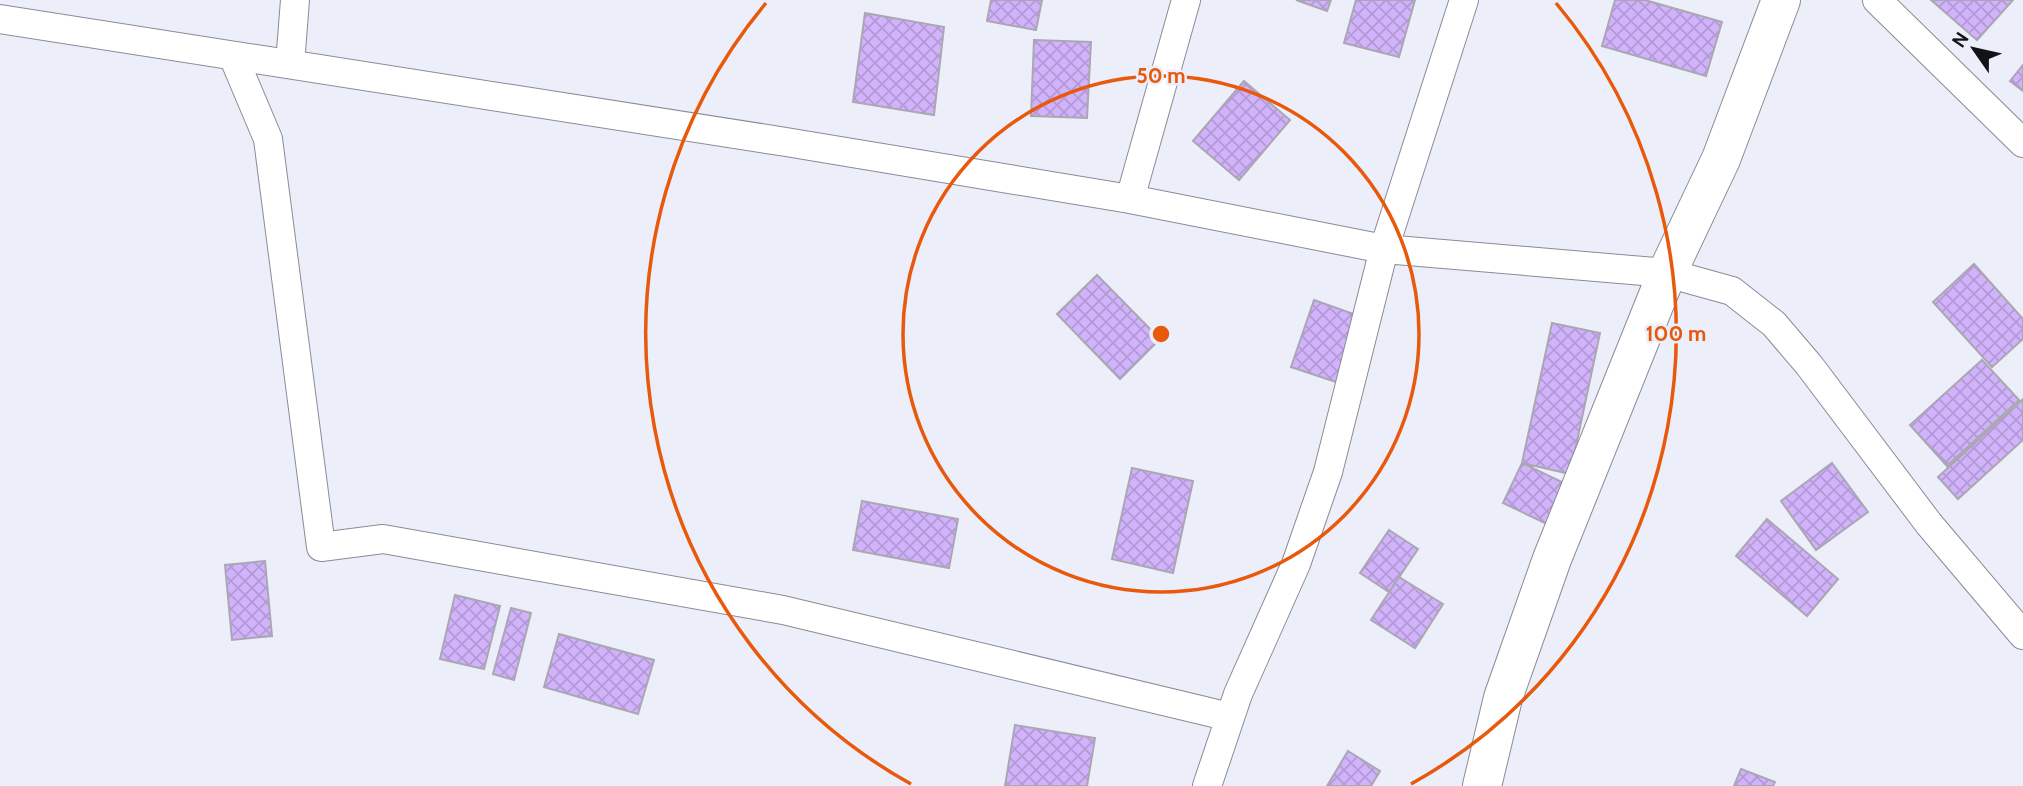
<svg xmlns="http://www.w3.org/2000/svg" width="2023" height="786" font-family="Cabin,sans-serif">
	<defs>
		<pattern id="building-cross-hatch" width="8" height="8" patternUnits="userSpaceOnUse" patternTransform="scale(1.75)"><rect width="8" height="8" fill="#d1b3fb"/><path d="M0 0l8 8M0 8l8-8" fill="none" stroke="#b399d6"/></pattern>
	</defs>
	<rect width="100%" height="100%" fill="#eceefa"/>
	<path fill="url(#building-cross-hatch)" stroke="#aba7b2" stroke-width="2" d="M991,0h51l-6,30 -49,-9z
		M1296,0h35l-4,11z
		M1356,0h59l-16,57 -55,-14z
		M1615,0h30l77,22 -16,54 -104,-30z
		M1931,0h82l-36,40z
		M865,13l79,14 -10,88 -81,-13z
		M1034,40l57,2 -4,76 -56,-2z
		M2023,65v26l-13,-10z
		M1244,81l46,39 -51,60 -46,-39z
		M1974,264l49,55v20l-31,28 -59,-65z
		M1097,275l63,64 -40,40 -63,-65z
		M1314,300l51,18 -23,66 -51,-17z
		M1552,323l48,10 -30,141 -48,-11z
		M1982,360l37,40 -72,66 -37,-41z
		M2023,399v41l-65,59 -20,-22z
		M1522,463l46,22 -19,40 -46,-22z
		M1832,463l36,49 -52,38 -35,-49z
		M1132,468l61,13 -20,92 -61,-14z
		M862,501l96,18 -9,49 -96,-18z
		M1767,519l71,60 -31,37 -71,-60z
		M1389,530l29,19 -29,43 -29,-19z
		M265,561l7,75 -40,4 -7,-75z
		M1399,577l44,27 -28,44 -44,-28z
		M455,595l45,11 -16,63 -44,-10z
		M511,608l20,5 -17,67 -21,-6z
		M559,634l95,26 -16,54 -94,-27z
		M1015,725l80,13 -8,48h-82z
		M1348,751l32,20 -9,15h-44z
		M1741,769l34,13 -2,4h-39z"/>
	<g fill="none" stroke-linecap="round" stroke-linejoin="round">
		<g stroke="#8a8b96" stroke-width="30">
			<path id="street" d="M1877,0l146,143
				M0,19l786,123 344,57 254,50 283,24 65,18 42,33 35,41 120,159 94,111
				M233,56l35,83 53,408 62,-8 400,71 447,107
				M290,64l5,-64
				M1130,199l56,-199
				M1207,786l31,-92 58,-130 32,-92 56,-223 80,-249"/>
		</g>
		<g stroke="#8a8b96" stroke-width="40">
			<path id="secondary" d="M1482,786l21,-88 49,-139 115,-286 54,-114 60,-159"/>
		</g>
		<use href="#street" stroke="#fff" stroke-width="28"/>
		<use href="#secondary" stroke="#fff" stroke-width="38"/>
	</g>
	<g fill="none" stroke="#e8590c" stroke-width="3.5">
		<circle cx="1161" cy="334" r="258"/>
		<path d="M911 784A515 515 0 0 1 766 3M1556 3A515 515 0 0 1 1411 784"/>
	</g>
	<circle cx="1161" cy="334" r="10" fill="#e8590c" stroke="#eceefa" stroke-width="3.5"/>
	<g font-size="21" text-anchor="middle" font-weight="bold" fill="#e8590c" stroke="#eceefa" stroke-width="5" stroke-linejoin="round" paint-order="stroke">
		<text x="1161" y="83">50 m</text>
		<text x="1676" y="341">100 m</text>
	</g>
	<g transform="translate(1974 49) rotate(304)" stroke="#eceefa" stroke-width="5" paint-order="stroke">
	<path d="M0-5L12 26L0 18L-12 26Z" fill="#131317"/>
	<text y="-10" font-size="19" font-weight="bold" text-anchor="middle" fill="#131317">N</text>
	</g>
</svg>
